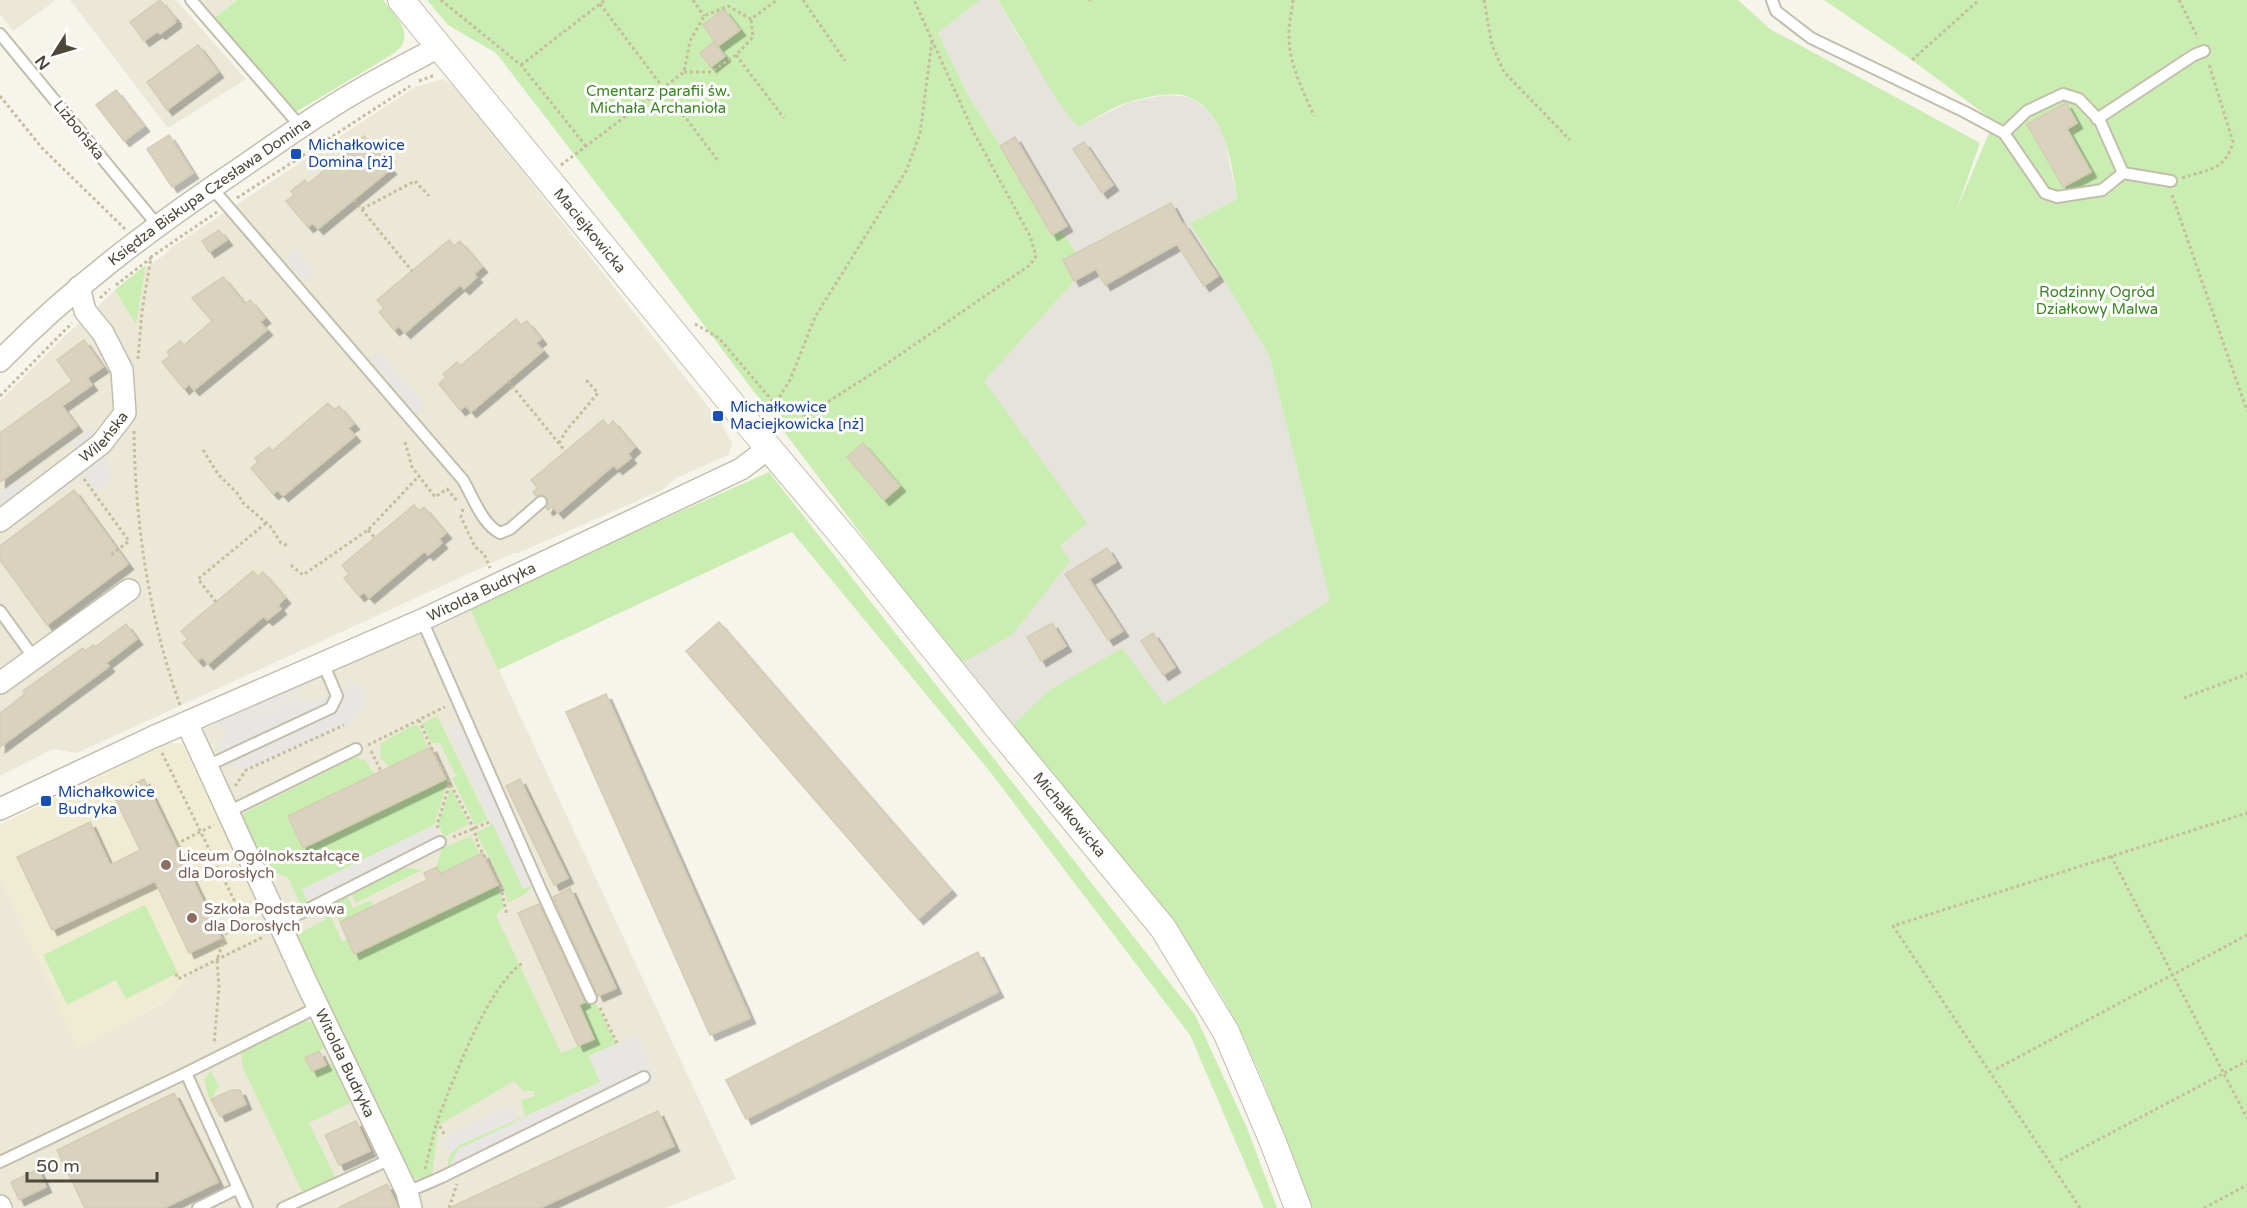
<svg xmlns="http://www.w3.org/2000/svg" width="2247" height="1208" font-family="'Varela Round',sans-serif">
	<defs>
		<filter id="shadow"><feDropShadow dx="5.5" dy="5.5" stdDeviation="0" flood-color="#0004"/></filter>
	</defs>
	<rect width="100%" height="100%" fill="#f6f4eb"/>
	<path fill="#ebe8d8" d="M0,0h56l-43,31 -13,-17z
		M70,0h106l70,79 -78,49z
		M197,0h40l-24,19z
		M443,79l12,7 267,338 10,19 -4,12 -52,23 -14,12 -144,63h-4l-437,200 -24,-4 -53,27v-375l64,-64 60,-55 43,-29 2,-4 246,-162z
		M469,606l267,573 -70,29h-666v-331l78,171 87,-46 31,-36 91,-44 -84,-193z"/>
	<path fill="#e6e3dc" d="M980,0h18l19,34 61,93 52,-25 36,-7 24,2 19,14 15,25 13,63 -47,24 79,132 61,245 -166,104 -156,26 -49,-66 101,-118 26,-23 -103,-142 103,-113 -48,-75 -38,-48 -32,-50 -30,-62z"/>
	<path fill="#f0ecd4" d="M168,743h14l89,187 -75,36 -31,35 -87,48 -78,-172v-52z"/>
	<path fill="#caedb1" d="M237,0h146c13,16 35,37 10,54l-99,59 -81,-94z
		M427,0h553l-42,33 30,62 32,50 38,48 48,75 -102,113 103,142 -27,23 10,15 -58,74 -53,29 -320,-425 -143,-186 -48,-28z
		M998,0h740l32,29 210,114 -24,68 38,-90 -82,-61 -88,-60h423v1208h-936c-30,-78 -56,-162 -102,-232 -57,-89 -132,-166 -201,-246l40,-39 74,-43 42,56 166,-104 -61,-245 -79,-132 47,-24c-5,-34 -11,-85 -46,-101 -16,-8 -42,-1 -59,3 -18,5 -37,18 -54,26l-21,-27z
		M146,265l-10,58h-1l-20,-33z
		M769,472l426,543 52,113 30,80h-13l-74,-173 -199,-262 -199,-241 -294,138 -29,-64z
		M437,716l51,104 -13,5 -23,-47 4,-2 -16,-33h-9l-9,-20z
		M416,724l4,5 8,19 -39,19 -9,-10 1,-14z
		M356,757l10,4 8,13 -86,42 15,32 146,-70 -15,47 -132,64 6,13 -7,3 -13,-28 -28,-9 -22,-52z
		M451,787l18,37 -25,13 -6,-13z
		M493,824l30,64 11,-4 -9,10 -17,9 -7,-23 -25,-47z
		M471,836l9,19 -40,19 -3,-7 5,-19z
		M402,867l20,3 -66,33 -5,-10z
		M498,885l6,22 -8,8 65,138 33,-14 -15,-35 15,-5 22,45 -27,12 11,26 -75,34 -73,44 -3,8c-3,-11 2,-15 10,-23l66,-29 -4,-16 14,-4 -1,-5h-11l-9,-10 -75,44 -7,50 -4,3 -16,1 -11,-12 -107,-231 31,-16 -5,-12 6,-3 16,37 6,-3 7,15z
		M346,894l7,14 18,-8 2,6 -33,16 -11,-18z
		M145,905l33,68 -52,26 -10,-19 -49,25 -24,-50z
		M305,1021l10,2 11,24 -20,11 6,13 21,-8 17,40 -41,20 26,54 -33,15 -59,-124 -2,-15z
		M211,1070l8,17 -4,4 -1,5 -5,2 -5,-18z"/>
	<path fill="#e8e6e2" d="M295,249l19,25 -9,8 -20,-25z
		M379,351l46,54 -9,9 -46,-55z
		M91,428l10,12 -20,15 -9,-12z
		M102,455l8,11 -4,3 7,9 -17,13 -15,-20z
		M20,479l8,11 -28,21v-17z
		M308,676l-12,18 -61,31 63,-28 9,7 52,-21 7,16 -12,22 -111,49 -18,-6 -6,-15 6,-19 -16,-9z
		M458,722l76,162 -11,5 -75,-162z
		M434,825l7,12 -133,65 -6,-12z
		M638,1035l19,47 -47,21 -5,-9 -156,74 9,-19 142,-67 -11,-26z
		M513,1105l5,13 -59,27 -9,9 -7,-10 11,-12z"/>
	<path fill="#d9d2bf" stroke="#d5ccb2" stroke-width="1.5" filter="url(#shadow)" d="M160,0l16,19 -2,1 2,2 -16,12 -2,-3 -14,10 -14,-19z
		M724,9l16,21 -22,16 -15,-21z
		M714,42l11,14 -14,11 -11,-14z
		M198,45l20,27 -51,38 -20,-28z
		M116,90l28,36 -20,15 -28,-36z
		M2066,103l11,20 -10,6 24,43 -28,15 -36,-63z
		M169,135l24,38 -21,14 -25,-38z
		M364,136l5,7 5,-4 15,17 -5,5 7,8 -73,60 -5,-6 -5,4 -22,-26 8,-6 -3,-4 14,-11 3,4z
		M1015,137l52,89 -15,9 -52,-89z
		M1084,142l29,43 -11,8 -29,-44z
		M1171,203l12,22 1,-1 34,52 -14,10 -27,-42 -72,41 -9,-16 -22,12 -11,-21z
		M219,230l8,10 -18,12 -7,-11z
		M449,240l5,6 6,-5 22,26 -8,7 3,3 -13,12 -4,-4 -55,48 -6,-7 -5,4 -15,-18 5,-4 -7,-8z
		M223,277l22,27 5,-4 15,18 -5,4 7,8 -73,60 -5,-6 -5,5 -22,-27 8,-6 -3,-4 13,-11 4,4 28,-24 -20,-23z
		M516,319l5,6 6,-4 14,18 -5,4 7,8 -72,61 -5,-6 -6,4 -21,-26 7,-7 -3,-3 14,-12 3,4z
		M84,340l19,27 -16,11 5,7 -30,21 15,20 -77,56v-49l72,-52 -15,-21z
		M328,403l6,7 5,-4 15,18 -6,4 7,8 -72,60 -5,-6 -5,4 -22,-26 7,-6 -3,-4 14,-11 3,4z
		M603,420l5,6 5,-5 22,26 -7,7 3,4 -14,11 -3,-4 -56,48 -6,-7 -4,4 -2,-2 2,-4 -1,-6 -4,-3 -7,1 -3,-4 5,-4 -7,-8z
		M863,443l37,43 -16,14 -37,-43z
		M74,490l54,74 -81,61 -47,-65v-14z
		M414,505l5,6 5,-4 22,26 -7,6 3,4 -14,12 -3,-4 -56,47 -5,-6 -5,4 -15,-18 5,-4 -7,-9z
		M1107,548l9,14 -27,17 34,52 -15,9 -43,-66z
		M253,571l5,6 5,-5 22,26 -7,7 3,4 -14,11 -3,-4 -56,48 -6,-7 -4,4 -15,-18 5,-4 -7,-8z
		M719,622l232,268 -33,29 -232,-268z
		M1052,623l14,23 -25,15 -14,-24z
		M126,624l11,15 -31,24 3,3 -2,2 -107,79v-34l25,-19 -2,-3 60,-43 2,3 8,-6 2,2z
		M1153,633l22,34 -12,8 -22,-34z
		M606,694l144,324 -40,17 -144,-323z
		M431,747l15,32 -143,69 -15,-32z
		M144,779l77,159 -32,15 -34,-72 -103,49 -35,-73 73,-35 20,43 30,-15 -27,-56z
		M520,779l48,99 -14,7 -48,-99z
		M483,853l15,32 -144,69 -14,-32 87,-42 -3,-7 13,-6 3,7z
		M570,888l46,100 -18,8 -45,-99z
		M539,904l46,98 -6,3 15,34 -16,7 -60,-133z
		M978,952l20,40 -252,127 -20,-39z
		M319,1051l7,14 -14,6 -7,-13z
		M232,1090h8l6,14 -26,12 -9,-17z
		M174,1093l44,89 -54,26h-79l-28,-58z
		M658,1111l16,35 -134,62h-91z
		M356,1121l14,30 -31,14 -14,-30z
		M38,1169l8,18 -27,13 -8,-18z
		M387,1184l11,24h-60z"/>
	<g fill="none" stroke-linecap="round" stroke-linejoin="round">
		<g stroke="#c3beac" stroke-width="14">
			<path id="service" d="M191,0l110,127
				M1772,0l4,11 35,27 154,74 39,21 41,60 12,4 45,-7 21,-17 48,8
				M0,34l158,192
				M2097,119l97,-64 10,-4
				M2004,133l23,-22 36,-17 16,5 21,22 23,52
				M212,188l251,292c10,17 19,44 37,53l10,-4 31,-27
				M0,611l34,47
				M422,620l119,270 50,108
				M207,766l124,-58 6,-12 -14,-33
				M228,812l128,-63
				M279,924l161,-82
				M186,1073l132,-66
				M0,1162l186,-89 61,135
				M407,1192l35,-15 202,-100
				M198,1208l40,-20
				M283,1208l108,-49"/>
		</g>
		<g stroke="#c3beac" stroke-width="24">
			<g id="minor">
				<path id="s1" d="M0,361c68,-70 145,-128 226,-183 34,-23 67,-47 102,-69 35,-23 73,-42 111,-62"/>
				<path id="s2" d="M0,521l101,-77 24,-31 -3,-43 -19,-37 -18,-22 -6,-24"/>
				<path d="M0,683l129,-93"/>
				<path id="s3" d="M187,723l120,261 100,208 4,16"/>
				<path id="s4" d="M0,809l153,-72 269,-117 319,-151 28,-21"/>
				<path d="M0,1206l1,2"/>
			</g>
		</g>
		<g stroke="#c3beac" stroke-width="28">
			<g id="tertiary">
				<path id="s5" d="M401,0l349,426 98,116 150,186 165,200 63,104 47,110 25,66"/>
			</g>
		</g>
		<path stroke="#c6bd9c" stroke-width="3" stroke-dasharray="3 3" stroke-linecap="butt" d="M441,0l80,65 65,81
			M693,0l11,16
			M803,0l42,61
			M1293,0c-1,11 -4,22 -4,33 -1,30 14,57 25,83
			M1484,0l8,45 12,27 66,68
			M2179,0l19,38
			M1089,1l1,-1
			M600,4l119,158
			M736,55l48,63
			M1912,60l67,-60
			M521,65l84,-65
			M684,72h27l25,-17 17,-18 -2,-18
			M419,81l16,-6
			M0,96l42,52 83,81
			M561,165l123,-93 6,-31 14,-25 24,-10 23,13 26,-19
			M2182,178c26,-9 43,-7 51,-36l-24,-78
			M2172,195l75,216
			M237,198l173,-112
			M354,200l58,71
			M362,209l53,-28 14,15
			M116,285l35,-27
			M100,298l10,-9
			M695,324l24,14 56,66 31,12 76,-49 148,-102 6,-9 -6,-20 -57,-105 -59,-131
			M138,359l4,-48 9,-54 66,-45
			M508,381l57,70
			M0,396l72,-73
			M785,430l-10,-26 15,-24 25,-63 91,-146 14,-37 12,-93
			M134,431c1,92 15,187 46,274
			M405,442l7,25 23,30 12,-8 10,12
			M559,443l7,-12 32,-38 -13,-14
			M203,450l15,24 21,21 3,7 28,24 11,17 8,3
			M84,479l45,62 -18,14
			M463,509l-2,8 14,30 9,7 6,14
			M368,530l7,8
			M291,565l12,10 65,-45 50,-53
			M216,602l-18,-23 68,-56
			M2184,698l63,-24
			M419,720l10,23 45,86 4,16 22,38 7,33
			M368,745l77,-38
			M371,751l10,20
			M162,753l74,151 -19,56 2,27 -5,57
			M235,786l11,-16 98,-45
			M438,828l-1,-3 13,-42
			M453,837l39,-16
			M176,844l38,-19
			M2111,856l136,262
			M176,974l2,5 87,-43
			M600,1008l17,35
			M1996,1069l251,-134
			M444,1134l-7,-13c17,-42 50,-135 87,-159
			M2060,1160l187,-99
			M425,1169l12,-48
			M449,1208l8,-24
			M2080,1208l-187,-282 354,-113
			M2204,1208l43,-23"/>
		<use href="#service" stroke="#fff" stroke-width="10"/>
		<use href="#minor" stroke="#fff" stroke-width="21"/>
		<use href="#tertiary" stroke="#fff" stroke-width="26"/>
	</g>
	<g fill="#1a4fb4" stroke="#fff" stroke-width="2">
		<rect x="290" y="148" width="12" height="12" rx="3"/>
		<rect x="712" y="410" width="12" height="12" rx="3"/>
		<rect x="40" y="795" width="12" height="12" rx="3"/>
	</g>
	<g fill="#8d6e63" stroke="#fff" stroke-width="2">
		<circle cx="166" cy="865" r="6"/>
		<circle cx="192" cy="918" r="6"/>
	</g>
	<g text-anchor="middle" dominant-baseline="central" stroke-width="6" stroke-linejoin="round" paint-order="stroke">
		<g font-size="15" fill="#3c8425" stroke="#fff">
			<text x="658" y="91">Cmentarz parafii św.<tspan x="658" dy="17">Michała Archanioła</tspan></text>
			<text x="2097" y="292">Rodzinny Ogród<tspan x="2097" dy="17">Działkowy Malwa</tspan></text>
		</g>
		<g font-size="15" fill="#4c4738" stroke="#fff">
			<text transform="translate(79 130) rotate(51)">Lizbońska</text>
			<text stroke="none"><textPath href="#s1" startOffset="270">Księdza Biskupa Czesława Domina</textPath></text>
			<text stroke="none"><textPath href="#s5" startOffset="298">Maciejkowicka</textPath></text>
			<text stroke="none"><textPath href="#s2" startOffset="134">Wileńska</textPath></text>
			<text stroke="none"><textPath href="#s4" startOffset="528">Witolda Budryka</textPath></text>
			<text stroke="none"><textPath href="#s5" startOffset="1054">Michałkowicka</textPath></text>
			<text stroke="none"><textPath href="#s3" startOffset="375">Witolda Budryka</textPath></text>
		</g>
		<g font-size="15" fill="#164399" stroke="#fff" text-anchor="start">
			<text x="308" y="145">Michałkowice<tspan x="308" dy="17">Domina [nż]</tspan></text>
			<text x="730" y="407">Michałkowice<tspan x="730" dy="17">Maciejkowicka [nż]</tspan></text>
			<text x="58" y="792">Michałkowice<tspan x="58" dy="17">Budryka</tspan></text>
		</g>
		<g font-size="15" fill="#785e54" stroke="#fff" text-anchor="start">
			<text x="178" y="856">Liceum Ogólnokształcące<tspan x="178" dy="17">dla Dorosłych</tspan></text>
			<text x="204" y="909">Szkoła Podstawowa<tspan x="204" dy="17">dla Dorosłych</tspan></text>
		</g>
	</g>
	<g transform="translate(54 54) rotate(233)" stroke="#ffffff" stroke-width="4.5" paint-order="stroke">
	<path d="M0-4.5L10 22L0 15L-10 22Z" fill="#4c4738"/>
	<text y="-9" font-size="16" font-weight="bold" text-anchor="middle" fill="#4c4738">N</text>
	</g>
	<path d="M27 1172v9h130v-9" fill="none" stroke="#4c4738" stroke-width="3"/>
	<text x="36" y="1172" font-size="18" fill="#4c4738" stroke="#ffffff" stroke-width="4.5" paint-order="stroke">50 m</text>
</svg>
